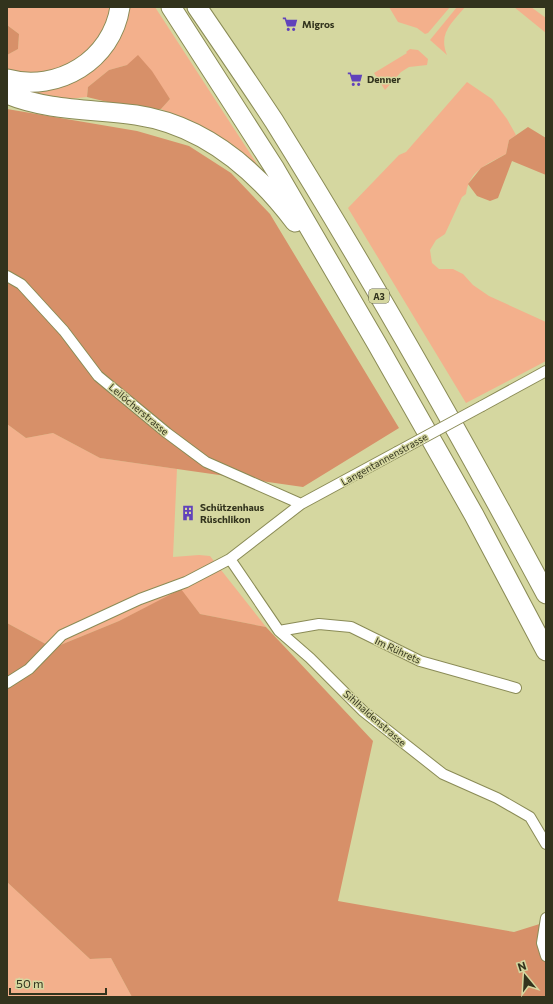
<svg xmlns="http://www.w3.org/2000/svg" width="553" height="1004" font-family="Commissioner,sans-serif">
	<rect width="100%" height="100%" fill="#d5d7a0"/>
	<path fill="#f3b08c" d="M7,7h106l-6,22 -24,30 -38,16 -38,-4v-16l11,-6 1,-15 -12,-9z
		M130,7h25l111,171 -59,-45 -46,-24 9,-10 -6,-8 -37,-26 -18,5 -21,17 -1,10 -38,4 -20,-5 -3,-7h25l76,-70z
		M389,7h61l-22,26 -3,1 -8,-6 -19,-6z
		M457,7h8c-13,16 -27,26 -18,48l-17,-15z
		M514,7h17l15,11v15z
		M410,49l8,1 10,9 -1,6 -18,2 -8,5 -16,18 -11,-17 33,-20 -1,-1z
		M467,82l25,17 15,20 9,16 -7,5 -3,14c-19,10 -37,17 -40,40l-4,3 -17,37 -9,6 -6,10 2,13 7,6h14l10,5 10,11 16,11 57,26v39l-80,42 -118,-195 51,-53 7,-3z
		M7,424l19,14 27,-5 47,25 77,11 -4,88 26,-2 11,1 56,71 -66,-13 -19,-24 -62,31 -66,27 -46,-25z
		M7,882l83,77 21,-1 21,39h-125z"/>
	<path fill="#d79069" d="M7,25l12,9 -1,15 -11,6z
		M138,55l14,16 18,28 -9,10 -17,2 -57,-14 1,-10 21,-17 18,-5z
		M7,109l130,22 52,15 42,27 39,41 129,214 -96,59 -203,-29 -47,-25 -27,5 -19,-14z
		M528,127l18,11v37l-34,-14 -14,37 -8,3 -13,-5 -9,-12 13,-16 25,-14 3,-14z
		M181,589l19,25 66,13 107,114 -35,160 176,31 32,-10v75h-414l-21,-39 -21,1 -83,-77v-259l46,25 66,-27z"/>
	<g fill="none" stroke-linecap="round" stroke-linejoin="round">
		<g stroke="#8a8b56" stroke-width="12">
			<path id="minor" d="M7,276l14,8 43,47 34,45 69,57 39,29 95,42
				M482,406l64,-35
				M230,559l49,72 31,27 53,53 80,63 54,24 33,19 16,27
				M279,631l40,-7 32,3 69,34 96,27
				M7,683l22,-14 33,-34 78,-36 46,-17 44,-23 71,-55 96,-52
				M546,918l-4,25 4,13"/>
		</g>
		<g stroke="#8a8b56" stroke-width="21">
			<path id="motorway" d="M171,7l104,162 102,175 97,171 72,136
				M197,7c26,38 52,76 77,114 96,154 186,313 272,473
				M7,79c51,14 105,-19 113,-72
				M7,94c41,17 85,15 129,21 68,10 119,54 159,107"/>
		</g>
		<use href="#minor" stroke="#fff" stroke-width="10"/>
		<use href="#motorway" stroke="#fff" stroke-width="19"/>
		<g stroke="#8a8b56" stroke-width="12" stroke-linecap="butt">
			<path id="minor-bridge" d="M397,452l85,-46"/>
		</g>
		<use href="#minor-bridge" stroke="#fff" stroke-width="10"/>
	</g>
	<defs>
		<g id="supermarket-bare" transform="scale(1.2)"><path d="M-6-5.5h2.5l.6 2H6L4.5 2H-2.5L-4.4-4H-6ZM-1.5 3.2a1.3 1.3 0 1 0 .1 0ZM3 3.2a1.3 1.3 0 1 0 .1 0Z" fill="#6143bb" stroke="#d5d7a0" stroke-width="2.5" paint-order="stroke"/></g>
		<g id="building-bare" transform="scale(1.2)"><path d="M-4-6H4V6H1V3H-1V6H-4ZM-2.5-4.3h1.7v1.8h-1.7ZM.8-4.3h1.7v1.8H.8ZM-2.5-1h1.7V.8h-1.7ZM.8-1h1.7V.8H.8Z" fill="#6143bb" stroke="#d5d7a0" stroke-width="2.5" paint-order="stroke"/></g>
	</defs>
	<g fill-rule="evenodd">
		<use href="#supermarket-bare" x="290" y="24"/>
		<use href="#supermarket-bare" x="355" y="79"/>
		<use href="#building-bare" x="188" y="513"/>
	</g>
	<g text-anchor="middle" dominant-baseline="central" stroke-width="3" stroke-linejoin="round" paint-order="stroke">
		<rect fill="#d5d7a0" stroke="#636444" stroke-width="1" x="369" y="289" width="20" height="14" rx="3"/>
		<g font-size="9" font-weight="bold" fill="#32331d">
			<text x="379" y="296">A3</text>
		</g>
		<g font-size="10" font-weight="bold" fill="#32331d" stroke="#d5d7a0" text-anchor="start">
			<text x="302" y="24">Migros</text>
			<text x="367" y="79">Denner</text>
			<text x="200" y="507">Schützenhaus<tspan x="200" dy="12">Rüschlikon</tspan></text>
		</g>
		<g font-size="10" fill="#32331d" stroke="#d5d7a0">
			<text transform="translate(139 409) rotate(40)">Leilöcherstrasse</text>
			<text transform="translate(384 459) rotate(-29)">Langentannenstrasse</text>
			<text transform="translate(398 650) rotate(25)">Im Rührets</text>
			<text transform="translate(375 718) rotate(41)">Sihlhaldenstrasse</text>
		</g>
	</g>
	<rect width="553" height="1004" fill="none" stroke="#32331d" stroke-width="16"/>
	<g transform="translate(525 976) rotate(342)" stroke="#d5d7a0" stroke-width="3" paint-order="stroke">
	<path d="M0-3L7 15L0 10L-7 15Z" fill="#32331d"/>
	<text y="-6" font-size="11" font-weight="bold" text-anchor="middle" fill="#32331d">N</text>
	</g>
	<path d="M10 988v6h96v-6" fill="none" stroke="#32331d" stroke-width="2"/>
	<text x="16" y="988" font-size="12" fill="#32331d" stroke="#d5d7a0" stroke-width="3" paint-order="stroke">50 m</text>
</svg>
